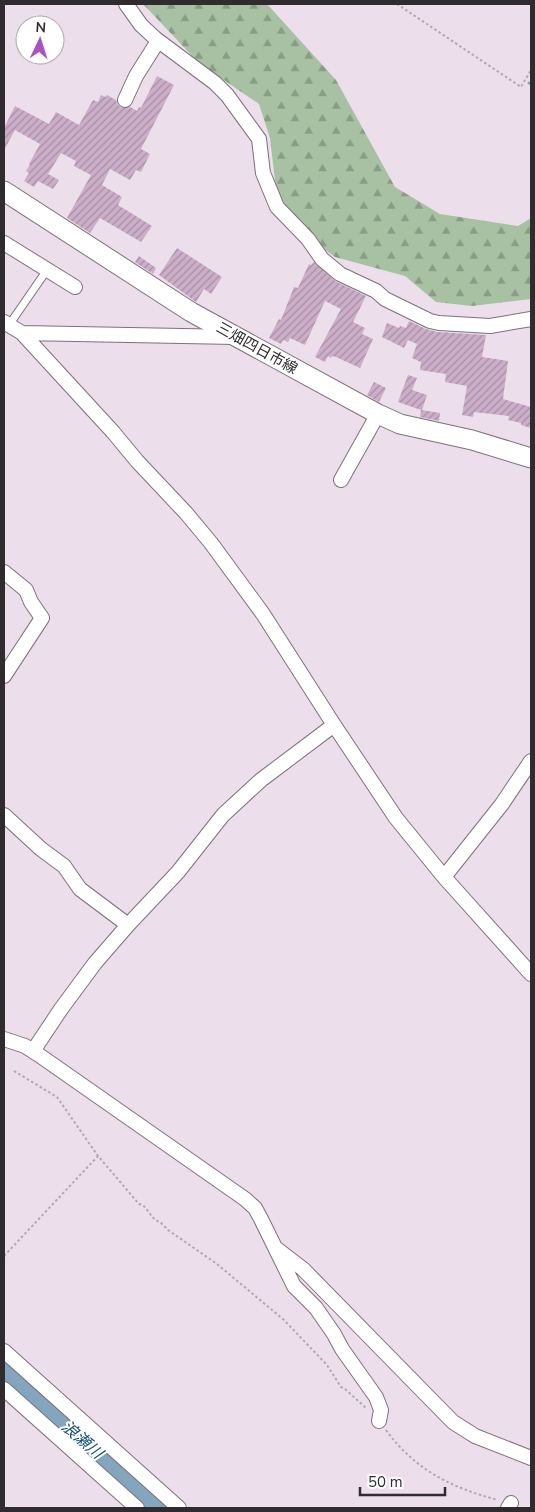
<svg xmlns="http://www.w3.org/2000/svg" width="535" height="1512" font-family="'Nunito Sans','Noto Sans JP',sans-serif">
	<defs>
		<pattern id="forest-firs" width="22" height="20" patternUnits="userSpaceOnUse" patternTransform="scale(1.25)"><rect width="22" height="20" fill="#a8c1a3"/><path d="M5 1l3.5 6h-7zM16 11l3.5 6h-7z" fill="#899d85"/></pattern>
		<pattern id="building-hatch" width="6" height="6" patternUnits="userSpaceOnUse" patternTransform="scale(1.25)"><rect width="6" height="6" fill="#ccaec9"/><path d="M-1 1l2-2M0 6l6-6M5 7l2-2" fill="none" stroke="#a68ea4"/></pattern>
	</defs>
	<rect width="100%" height="100%" fill="#ecdfeb"/>
	<path fill="url(#forest-firs)" d="M143,4h124l69,76 59,107 45,27 78,12 13,-8v81l-59,7 -36,-4 -31,-26 -70,-19 -46,-34 -13,-34 -6,-51 -11,-34 -60,-41z"/>
	<g fill="none" stroke-linecap="round" stroke-linejoin="round">
		<path stroke="#84a5be" stroke-width="3" d="M529,83l2,1"/>
		<path stroke="#84a5be" stroke-width="20" d="M4,1372l156,136"/>
	</g>
	<path fill="url(#building-hatch)" d="M157,76l17,9 -33,64 9,5 -9,18 -5,-2 -6,10 -20,-11 -8,16 20,12 -4,8 34,21 -11,16 -41,-24 -10,15 -23,-15 24,-43 -17,-9 2,-5 -15,-8 -13,21 11,6 -6,9 -15,-8 -4,6 -10,-6 5,-8 -3,-2 4,-6 -1,-1 11,-20 -25,-14 -11,20v-22l11,-22 34,18 7,-12 23,13 14,-25 5,2 3,-7 5,2 1,-2 9,5 2,5 4,3 8,-1 7,4 2,-4 2,1z
		M177,248l45,29 -11,17 -7,-5 -8,13 -37,-27z
		M139,256l17,12 -3,6 -18,-12z
		M314,262l21,19 31,15 -13,26 12,6 -3,6 11,5 -13,29 -24,-11 -4,-1 -1,2 -3,-2 -3,6 -10,-5 26,-48 -16,-8 -20,44 -15,-7 -2,4 -5,-2 -2,4 -12,-6 10,-19 2,1 13,-33 4,1 11,-24 2,1z
		M409,321l17,8 11,3 49,3 -4,22 26,4 -5,38 28,8v21l-10,-3v-2l-13,-3 1,-4 -35,-4 -1,5 -11,-2 5,-29 -22,-4 1,-8 -26,-4 1,-8 -9,-4 5,-14 -9,-4 -4,8 -22,-11 5,-14 12,5 1,-2 6,2z
		M408,375l9,3 -5,12 15,5 -5,15 18,3 -1,8 -19,-4 1,-7 -23,-8z
		M374,382l12,6 -7,14 -12,-7z"/>
	<g fill="none" stroke-linecap="round" stroke-linejoin="round">
		<g stroke="#7c717b" stroke-width="9">
			<path id="service" d="M9,325l38,-55"/>
		</g>
		<g stroke="#7c717b" stroke-width="16">
			<path id="minor" d="M126,4l15,21 15,14 59,44 12,12 32,44 4,34 14,34 31,32 14,20 18,15 36,17 9,8 45,22 9,2 51,3 41,-7
				M125,100l11,-24 22,-35
				M4,243l71,44
				M4,322l18,11 91,99 24,29 49,52 25,30 52,71 71,111 62,93 48,59 87,97
				M22,333l214,4
				M341,480l37,-66
				M4,572l22,18 5,12 11,16 -38,58
				M4,815l37,34 23,17 16,23 48,36
				M444,877l58,-73 29,-43
				M4,1039l21,7 14,9 206,144 10,9 6,11 33,67 22,22 18,26 8,15 34,48 5,13 -2,11
				M33,1051l28,-42 34,-46 33,-38 50,-53 45,-57 38,-35 73,-55
				M277,1249l26,20 150,153 22,14 56,22
				M4,1351l175,157
				M4,1389l133,119
				M508,1508l3,-5"/>
		</g>
		<g stroke="#7c717b" stroke-width="21">
			<path id="secondary" d="M4,191l187,121 187,102 22,10 72,16 59,18"/>
		</g>
		<path stroke="#b1a7b0" stroke-width="2" stroke-dasharray="2.5 2.5" stroke-linecap="butt" d="M397,4l124,83 10,-17
			M14,1071l43,26 41,59 41,48 4,1 12,15 5,2 8,8 49,34 67,56 43,45 14,22 4,2 21,19
			M4,1256l94,-100
			M386,1430c29,40 66,58 112,70"/>
		<use href="#service" stroke="#fff" stroke-width="7"/>
		<use href="#minor" stroke="#fff" stroke-width="14"/>
		<use href="#secondary" stroke="#fff" stroke-width="19"/>
	</g>
	<g text-anchor="middle" dominant-baseline="central" stroke-width="4" stroke-linejoin="round" paint-order="stroke">
		<g font-size="15" fill="#302b2f" stroke="#fff">
			<text transform="translate(257 348) rotate(29)">三畑四日市線</text>
		</g>
		<g font-size="16" font-style="italic" fill="#144d70" stroke="#fff">
			<text transform="translate(82 1440) rotate(41)">浪瀬川</text>
		</g>
	</g>
	<rect width="535" height="1512" fill="none" stroke="#302b2f" stroke-width="10"/>
	<g transform="translate(40 40) rotate(4)"><circle r="24" fill="#ffffff" stroke="#acaaac"/>
	<path d="M0-4L9 19L0 12L-9 19Z" fill="#a953c1"/>
	<text y="-8" font-size="14" font-weight="bold" text-anchor="middle" fill="#302b2f">N</text>
	</g>
	<path d="M360 1487v8h85v-8" fill="none" stroke="#302b2f" stroke-width="2.5"/>
	<text x="368" y="1487" font-size="15" fill="#302b2f" stroke="#ffffff" stroke-width="4" paint-order="stroke">50 m</text>
</svg>
